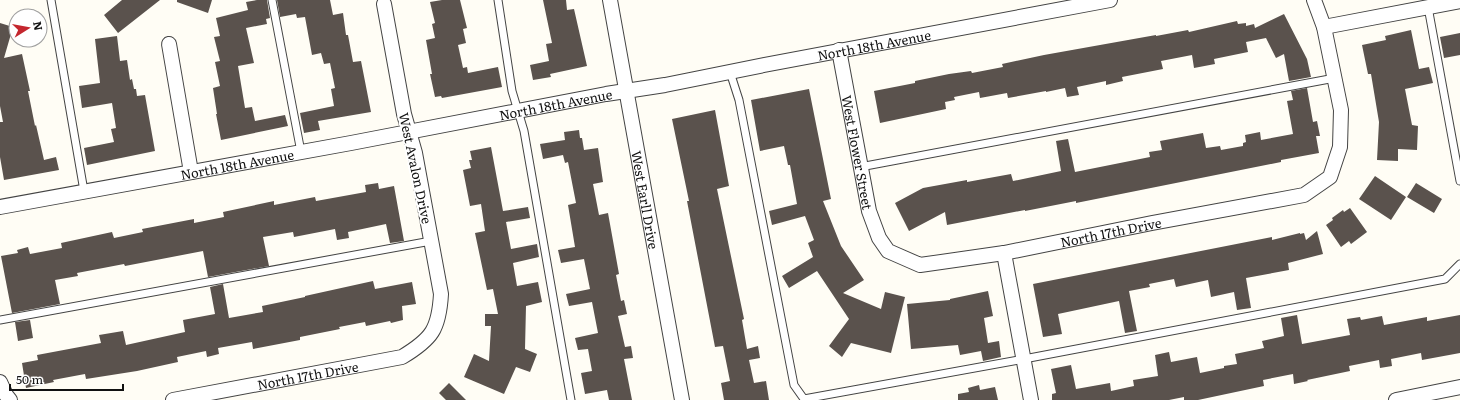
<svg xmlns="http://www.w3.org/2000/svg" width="1460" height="400" font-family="Literata,serif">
	<rect width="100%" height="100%" fill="#fffdf5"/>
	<path fill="#5a524d" d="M122,0h38l-42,33 -14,-18z
		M177,0h35l-4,13 -31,-11z
		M257,0h10l3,18 -4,1 1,5 -21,4 8,35 -16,3 7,42 7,-1 3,14 30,-6 3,11 -67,14 -5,-26h1l-4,-26 7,-2 -5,-24 5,-1 -6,-24 6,-1 -4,-18 32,-8 -2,-8z
		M277,0h53l3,15 10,-2 3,22h2l5,27 8,-1 10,51 -53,9 2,9 -16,3 -4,-20 34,-7 -3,-17 4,-1 -5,-25 -6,1 -3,-11 -9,2 -7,-38 -8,1 -1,-4 -16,3z
		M442,0h18l7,28 -4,1 3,14 -8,2 5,23 4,-1 1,6 30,-6 4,20 -60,11 -1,-2 -6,1 -5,-23h2l-6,-34 9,-2 -3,-14 3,-1 -5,-21z
		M543,0h23l1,10 7,-1 13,57 -37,8 1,3 -18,3 -3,-15 19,-4 -3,-17 6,-1z
		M1284,14l23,45 4,18 -22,4 -5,-27 -8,4 -10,-20 -20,4 2,10 -34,7 1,5 -21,4 -2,-13 -31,6 2,8 -41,8 1,4 -17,4v-4l-29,6 2,8 -12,2 -2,-9 -19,4v-1l-38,7 -1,-5 -27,5 -1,-6 -25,5 1,3 -10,2 1,7 -66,14 -6,-32 41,-8v-2l34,-7 22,-3 1,2 31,-6 -1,-3 42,-9 112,-20v1l32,-6 1,2 48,-11 1,3 8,-1v3l8,-2 1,4z
		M0,23l13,4 -9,31 18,-4 8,37h-2l7,35 1,-1 8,35 12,-3 3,13 -55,10 -4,-23v-35h3l-3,-16z
		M1411,30l8,39 10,-2 4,16 -28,6 7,36 6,1 -1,24 -19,-1v12l-21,-1 2,-38 -8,-48h-3l-6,-29 24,-5 -1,-4z
		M1460,33v22l-16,3 -4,-21z
		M117,36l3,25 7,-1 3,20 2,-1 2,10h2l1,7 8,-1 10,56 -68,14 -3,-17 30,-6 -3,-13 5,-1 -4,-25 -30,5 -3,-22 21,-3 -5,-44z
		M1307,88l6,34 4,-1 3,15h-4l3,17 -38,7v2l-205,41v-2l-51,10v-1l-78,15 -2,-13 -36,19 -14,-28 28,-15 44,-8v2l44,-8 2,7 48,-10 -5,-30 12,-2 7,33 75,-15 -1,-5 13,-2 -2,-9 43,-8 3,15 14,-2 1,4 22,-4v-3l3,-1 -1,-7 15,-3 1,8 32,-6 -6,-33 6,-1 -2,-9z
		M809,89l22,110 -8,2 18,45 23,34 -21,13 38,16 4,-17 20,5 -14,56 -40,-10 -9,14 -13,-11 20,-27 -32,-48 -28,17 -7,-12 31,-19 -5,-14 6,-3 -9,-24 -33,9 -3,-14 28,-7 -7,-39h-2l-4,-19 -24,5 -9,-51z
		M715,110l14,76 -12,3 27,130 -2,1 5,29 11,-3 2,12 -11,2 5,23 12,-2 3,19h-45l-3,-17 9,-2 -7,-35 -8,1 -28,-146h2l-17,-82z
		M579,130l1,8h2l2,12 14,-2 5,34 -10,2 6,31 9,-2 11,61 -3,1 5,26 3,-1 3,14 -9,2 7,31 6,-1 2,12 -9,1 8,41h-23l-2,-10 -22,4 -4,-21 11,-2 -4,-22 -10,1 -3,-12 23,-5 -6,-31 -23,4 -3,-12 24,-5 -6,-30 -23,4 -3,-13 17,-3 -7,-42 8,-2 -8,-41 -3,1 -2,-8 -20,4 -3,-15 25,-4 -1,-8z
		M491,147l12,64 25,-4 2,11 -24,4 5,27 26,-5 2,13 -26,6 4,23 21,-4 4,20 -16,4 -1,43 12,5 -7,18 -14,-5 -12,27 -40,-17 10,-23 15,7 2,-35h-6v-12h13l-5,-25 -6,1 -12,-57 10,-2 -4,-27 -11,2 -7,-36 8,-2 -2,-8h3l-2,-9z
		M1375,176l31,21 -15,23 -32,-21z
		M378,183l1,6 15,-3 10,55 -14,2 -4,-19 -38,8 1,6 -12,2 -2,-11 -41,8 -1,-5 -30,5 6,29 -61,11 -5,-26 -78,15 -1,-2 -47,9 1,3 -23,4 5,24 -48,9 -11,-57 17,-3 -1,-3 11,-3 2,7 32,-6 -1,-5 51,-11 2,6 29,-6 -1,-3 52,-10v4l30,-6 -1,-5 51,-11v4l41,-8 1,4 50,-9 -1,-7z
		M1416,183l26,16 -8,14 -27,-16z
		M1350,208l17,24 -16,12 -2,-3 -8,6 -15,-22 7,-5 -1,-2 11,-8 1,2z
		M1317,231l6,23 -35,9 1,7 -43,8 5,30 -14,2 -3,-18 -23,5 -3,-17 -32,7 -2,-8 -25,5 1,3 -21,4 8,40 -12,2 -6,-32 -61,13 4,20 -19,3 -10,-53 239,-47v3l28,-7v1l4,-1 2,7z
		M373,281l2,8 37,-7 4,22 -14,2 1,14 -12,3 -1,-2 -24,5 -1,-4 -26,5 1,2 -40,8v3l-47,9 -1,-7 -34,6 1,6 -12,3 -1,-6 -29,6 1,5 -41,9 -51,8 -1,-5 -32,6 1,2 -28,6 -4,-25 16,-3 -1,-5 64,-12 -2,-8 24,-4 3,14 59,-13 -2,-12 32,-6 -5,-27 13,-3 6,34 34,-6 -1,-6 43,-9v-1z
		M988,291l5,25 -9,2 4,25 11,-2 2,16 -18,4 -2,-10 -21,4 -2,-10 -47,4 -4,-45 43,-4v-1z
		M1297,315l5,29 48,-9 -3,-16 13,-2 1,3 21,-4 2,9 43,-8v4l33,-6v38l-38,7 -1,-7 -30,6 1,7 -12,2 -1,-8 -30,6 1,5 -43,9 1,1 -14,3 -1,-10 -30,6 1,6 -66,14h-14v-3l-15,3h-117v-6l4,-1 -5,-24 20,-4 5,24 34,-6 1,8 23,-5 -1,-6 25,-4 -3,-21 14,-3 2,10 26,-5 3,16 24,-5v-2l13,-2 -2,-10 29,-6 -2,-7 22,-5 -3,-18z
		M30,320l3,18 -15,3 -3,-19z
		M449,383l17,17h-20l-7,-7z
		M979,385l1,5 15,-3 3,13h-40v-6l11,-2 -1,-4z"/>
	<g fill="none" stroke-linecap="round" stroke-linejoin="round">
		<g stroke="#444" stroke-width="9">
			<path id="lane" d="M51,0l33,191
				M272,0l29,152
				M498,0l14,91 12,40 47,269
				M1428,7l32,174
				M730,72l9,28 55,285 10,14 220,-40 421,-80 15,-15
				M860,167l475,-89
				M0,320l431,-79"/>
		</g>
		<g stroke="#444" stroke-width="16">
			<g id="street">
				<path id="s1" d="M610,0l72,400"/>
				<path d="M1324,27l136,-26"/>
				<path d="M169,44l22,128"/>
				<path id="s2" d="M839,50l30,161 10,27 9,13 32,14 84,-12 148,-30 152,-28 26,-18 10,-30 1,-37 -17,-83 -10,-27"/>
				<path id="s3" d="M0,207l351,-64 255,-49 59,-9 99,-20 346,-65"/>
				<path d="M1004,253l27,147"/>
				<path d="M0,382l6,13 4,5"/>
				<path id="s4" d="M173,400l229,-43c30,-18 37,-28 39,-63l-26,-141 -11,-39 -20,-110"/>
				<path d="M1396,400l64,-13"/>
			</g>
		</g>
		<use href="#lane" stroke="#fff" stroke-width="7"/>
		<use href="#street" stroke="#fff" stroke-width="14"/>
	</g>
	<g text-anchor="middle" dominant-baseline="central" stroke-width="4" stroke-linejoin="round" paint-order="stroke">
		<g font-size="13" fill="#111" stroke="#fff">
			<text stroke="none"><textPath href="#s3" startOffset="889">North 18th Avenue</textPath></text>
			<text stroke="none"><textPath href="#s3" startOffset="565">North 18th Avenue</textPath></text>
			<text stroke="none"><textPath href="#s2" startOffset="104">West Flower Street</textPath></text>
			<text stroke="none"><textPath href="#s3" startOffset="241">North 18th Avenue</textPath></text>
			<text transform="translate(416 168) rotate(78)">West Avalon Drive</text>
			<text stroke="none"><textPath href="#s1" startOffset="203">West Earll Drive</textPath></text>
			<text stroke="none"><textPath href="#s2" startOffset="437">North 17th Drive</textPath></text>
			<text stroke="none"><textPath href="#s4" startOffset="137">North 17th Drive</textPath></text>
		</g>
	</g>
	<g transform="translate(28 28) rotate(79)"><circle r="19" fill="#ffffff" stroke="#a0a0a0"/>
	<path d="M0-3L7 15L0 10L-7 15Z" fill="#c4262e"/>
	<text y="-6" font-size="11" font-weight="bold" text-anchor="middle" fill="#111111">N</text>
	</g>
	<path d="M10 384v6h113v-6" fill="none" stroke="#111111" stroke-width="2"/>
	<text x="16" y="384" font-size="12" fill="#111111" stroke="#ffffff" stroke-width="3" paint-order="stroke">50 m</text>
</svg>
